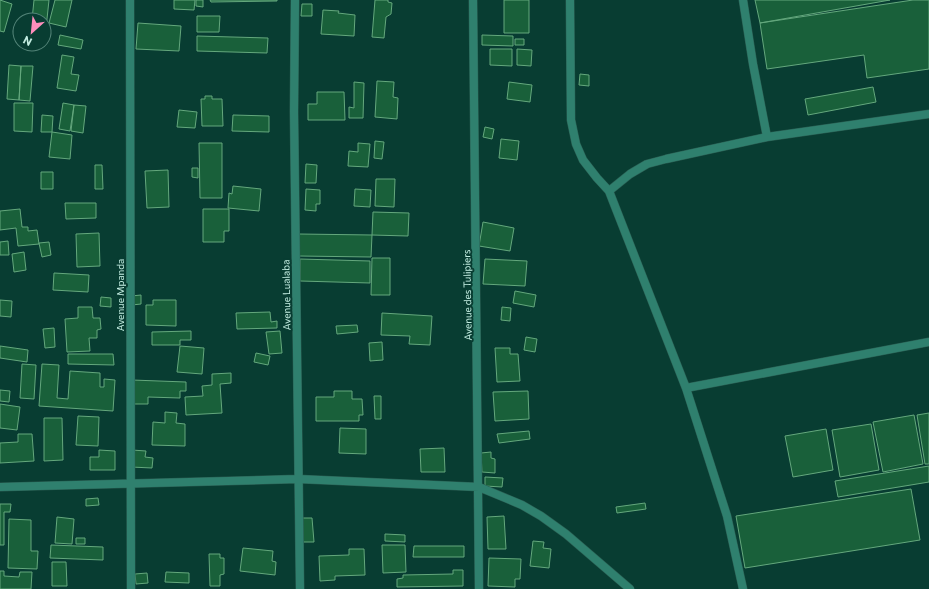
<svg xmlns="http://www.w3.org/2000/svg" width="929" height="589" font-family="Commissioner,sans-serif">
	<rect width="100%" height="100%" fill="#083d32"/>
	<path fill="#19603a" stroke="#64a87d" d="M0,0l12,4 -8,28 -4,-1z
		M34,0h15l-4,38 -1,-18h-12z
		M55,0h17l-6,27 -17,-4z
		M174,0h21l-1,10 -20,-1z
		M196,0h7v7l-7,-1z
		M210,0h67v1l-66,1z
		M375,0h13v2l4,1 -1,11 -5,3 -2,21 -12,-1z
		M504,0h25v33h-25z
		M755,0h135l-130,23z
		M913,0h16v69l-62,9 -3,-23 -97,14 -7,-46z
		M302,4h10v12h-11z
		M323,10l16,1 -1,2 17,2 -1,21 -33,-2z
		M197,16h23l-1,16h-22z
		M138,23l43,3 -2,25 -43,-2z
		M60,35l23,5 -2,9 -23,-4z
		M482,35l31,1v10l-31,-1z
		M197,36l71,2 -1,15 -70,-2z
		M515,39h9v6h-9z
		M490,49h22v17l-22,-1z
		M517,49l15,1 -1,16 -14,-1z
		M62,55l12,2 -3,17 8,1 -3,16 -19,-3z
		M9,65l12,1 -2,34 -12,-1z
		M21,66h12l-3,35 -11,-1z
		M580,74l9,1v11l-10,-1z
		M377,81l17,1 -1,15 5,1 -1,21 -22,-2z
		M354,82l10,1 -1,35h-14v-11l5,1z
		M509,82l23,3 -2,17 -23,-3z
		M873,87l3,15 -68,13 -3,-16z
		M317,92h27l1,28h-37v-16h9z
		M205,96h7v3h10l1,27h-21l-1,-27h4z
		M14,103h19l-1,29 -18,-1z
		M63,103l11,2 -4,26 -11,-2z
		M74,105l12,1 -3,27 -12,-2z
		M179,110l18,2 -2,16 -18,-1z
		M42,115l11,1 -1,16h-11z
		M233,115l36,1v16l-37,-1z
		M485,127l9,2 -2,10 -9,-2z
		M52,132l20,3 -2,24 -21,-2z
		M501,139l18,2 -2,19 -18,-2z
		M375,141l9,1 -2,17 -8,-1z
		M199,143h23v55h-22z
		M358,143l12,1 -2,23 -20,-1 1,-15 9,1z
		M306,164l11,1 -1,18h-11z
		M95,165h7l1,24h-8z
		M192,168h6v10l-6,-1z
		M168,170l1,37 -22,1 -2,-37z
		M41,172h12v17h-12z
		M376,179h19l-1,28 -19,-1z
		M233,186l28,3 -2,22 -31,-3 1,-15 3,1z
		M306,189l14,1v14h-4v7l-11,-1z
		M355,189l16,1 -1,17 -16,-1z
		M65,203h31v15l-30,1z
		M20,209l2,18h6v4l9,-1 2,14 -21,2 -2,-18 -16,2v-19z
		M203,209h26v22h-5v11h-21z
		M373,212l36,1 -1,23 -36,-1z
		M483,222l31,6 -4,23 -31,-5z
		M99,233l1,33 -23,1 -1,-33z
		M299,234l73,1 -1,22 -72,-1z
		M8,241l1,14h-9v-13z
		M49,242l2,13 -9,2 -3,-14z
		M24,252l2,18 -12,2 -2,-18z
		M372,258h18v37h-19z
		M300,259l70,2v22l-70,-2z
		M485,259l42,2 -2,25 -42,-2z
		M54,273l35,2 -1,17 -35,-2z
		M515,291l21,4 -2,12 -21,-4z
		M141,295v9l-9,1 -1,-9z
		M101,297l10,1v9l-11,-1z
		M0,300l12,1 -1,16 -11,-1z
		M153,300h23v26l-30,-1v-20h7z
		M78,307h14l1,11h7l1,11 -4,1v8h-8l1,13 -23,1 -2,-33 13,-1z
		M502,307l9,1 -1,13 -9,-1z
		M270,312l1,10 6,-1v7l-40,1 -1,-16z
		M382,313l50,3 -2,29 -21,-1 1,-8 -29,-1z
		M357,325l1,7 -21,2 -1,-8z
		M54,328l1,19 -10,1 -2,-19z
		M191,331v9h-11v5h-28v-13z
		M280,331l2,22 -13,1 -3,-22z
		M526,337l11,2 -2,13 -11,-2z
		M382,342l1,18 -13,1 -1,-18z
		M0,346l28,4 -1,12 -27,-4z
		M180,346l24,2 -2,26 -25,-2z
		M495,348h15v6h8l2,27 -23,1z
		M256,353l14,3 -2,9 -14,-3z
		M68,354h45l1,11 -46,-1z
		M22,364l14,1 -2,34 -14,-1z
		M42,364l17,1 -2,33 11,1 2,-28 30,2v14h4v-8l11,1 -2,31 -74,-5z
		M231,373v10l-11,1 2,29 -36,2 -1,-18 18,-1 -1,-10 10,-1v-11z
		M132,380l54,2v9h-6v7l-32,-1v7h-17z
		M0,390l10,1 -1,11 -9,-1z
		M334,391h18v8h10l1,16h-4v6h-43v-24h18z
		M528,391l1,28 -34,2 -2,-29z
		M374,396h7v23h-6z
		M0,404l20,3 -3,23 -17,-2z
		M165,412l12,1 -1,10 9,1v22l-33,-1 1,-23 12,1z
		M929,413v51h-4l-8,-49z
		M914,415l9,49 -40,8 -10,-50z
		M78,416l21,1 -1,29 -22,-1z
		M44,418h18l1,42 -19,1z
		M871,424l8,46 -39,7 -8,-47z
		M340,428l26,1v25l-27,-1z
		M826,429l7,41 -40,7 -8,-41z
		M529,431l1,8 -31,4 -2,-9z
		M18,434h14l2,27 -34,2v-20l18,-1z
		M444,448l1,24h-24l-1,-23z
		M99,450l16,1v19h-25v-13h9z
		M132,450l14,1 -1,6 8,1 -1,10 -21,-1z
		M491,452v6l4,1v14l-13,-1 -1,-19z
		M929,466v16l-91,15 -3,-16z
		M485,477l18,1 -1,9 -17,-1z
		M911,489l9,51 -175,28 -9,-52z
		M98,498l1,7 -13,1v-7z
		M645,503l1,6 -29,4 -1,-6z
		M0,504h11l-1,8h-6v33h-4z
		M504,516l2,33h-18l-1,-32z
		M57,517l17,2 -2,25 -17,-1z
		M301,518h11l2,24h-12z
		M9,519l22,1v31h7l-1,18 -29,-1z
		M385,534l20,1v7l-20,-1z
		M76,538h9v6h-9z
		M533,541l11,1 -1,6 8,1 -2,19 -19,-2z
		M51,545l52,2v13l-53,-2z
		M382,545h23l1,27 -23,1z
		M414,546h50v11h-51z
		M243,548l30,3 -1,10 4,1 -1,13 -35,-4z
		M349,549h15l1,26 -30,1v4l-15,1 -1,-25 30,-1z
		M209,554h11v4h4v16l-4,1v11h-10z
		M489,558l32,1 -1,20h-5v8l-27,-1z
		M52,562h14l1,24h-15z
		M453,570h10v16l-66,1v-8l6,-1v-3l50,-1z
		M0,571h4v5l15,1 1,-5h12l-1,17h-31z
		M166,572l23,1v10l-24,-1z
		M147,573l1,10 -12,1 -1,-10z"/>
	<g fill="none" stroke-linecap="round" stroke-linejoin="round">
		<g stroke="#2a5d52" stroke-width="9">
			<path id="service" d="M570,0l1,120 5,24 7,16 14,18 12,13 77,197 41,128 16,73
				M743,0l10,64 14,73
				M609,191l21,-17 17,-10 19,-5 101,-22 162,-23
				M686,388l243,-46"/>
		</g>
		<g stroke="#2a5d52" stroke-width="9">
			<path id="minor" d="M130,0l1,589
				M295,0l-1,112 6,477
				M473,0l6,589
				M0,487l298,-8 181,8 43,18 19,11 25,18 64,55"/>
		</g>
		<use href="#service" stroke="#2f806e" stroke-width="8"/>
		<use href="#minor" stroke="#2f806e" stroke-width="8"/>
	</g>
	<g text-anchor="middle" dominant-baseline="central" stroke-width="4" stroke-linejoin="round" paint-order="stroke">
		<g font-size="10" fill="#c4eee2" stroke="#083d32">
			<text transform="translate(120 295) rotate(-90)">Avenue Mpanda</text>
			<text transform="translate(286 295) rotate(-91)">Avenue Lualaba</text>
			<text transform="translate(467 295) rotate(-91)">Avenue des Tulipiers</text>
		</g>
	</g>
	<g transform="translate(32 32) rotate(207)"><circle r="19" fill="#083d32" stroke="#538478"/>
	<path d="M0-3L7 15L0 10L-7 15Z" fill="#fe8ebc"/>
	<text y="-6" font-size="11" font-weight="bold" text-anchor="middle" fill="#c4eee2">N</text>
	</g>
</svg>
